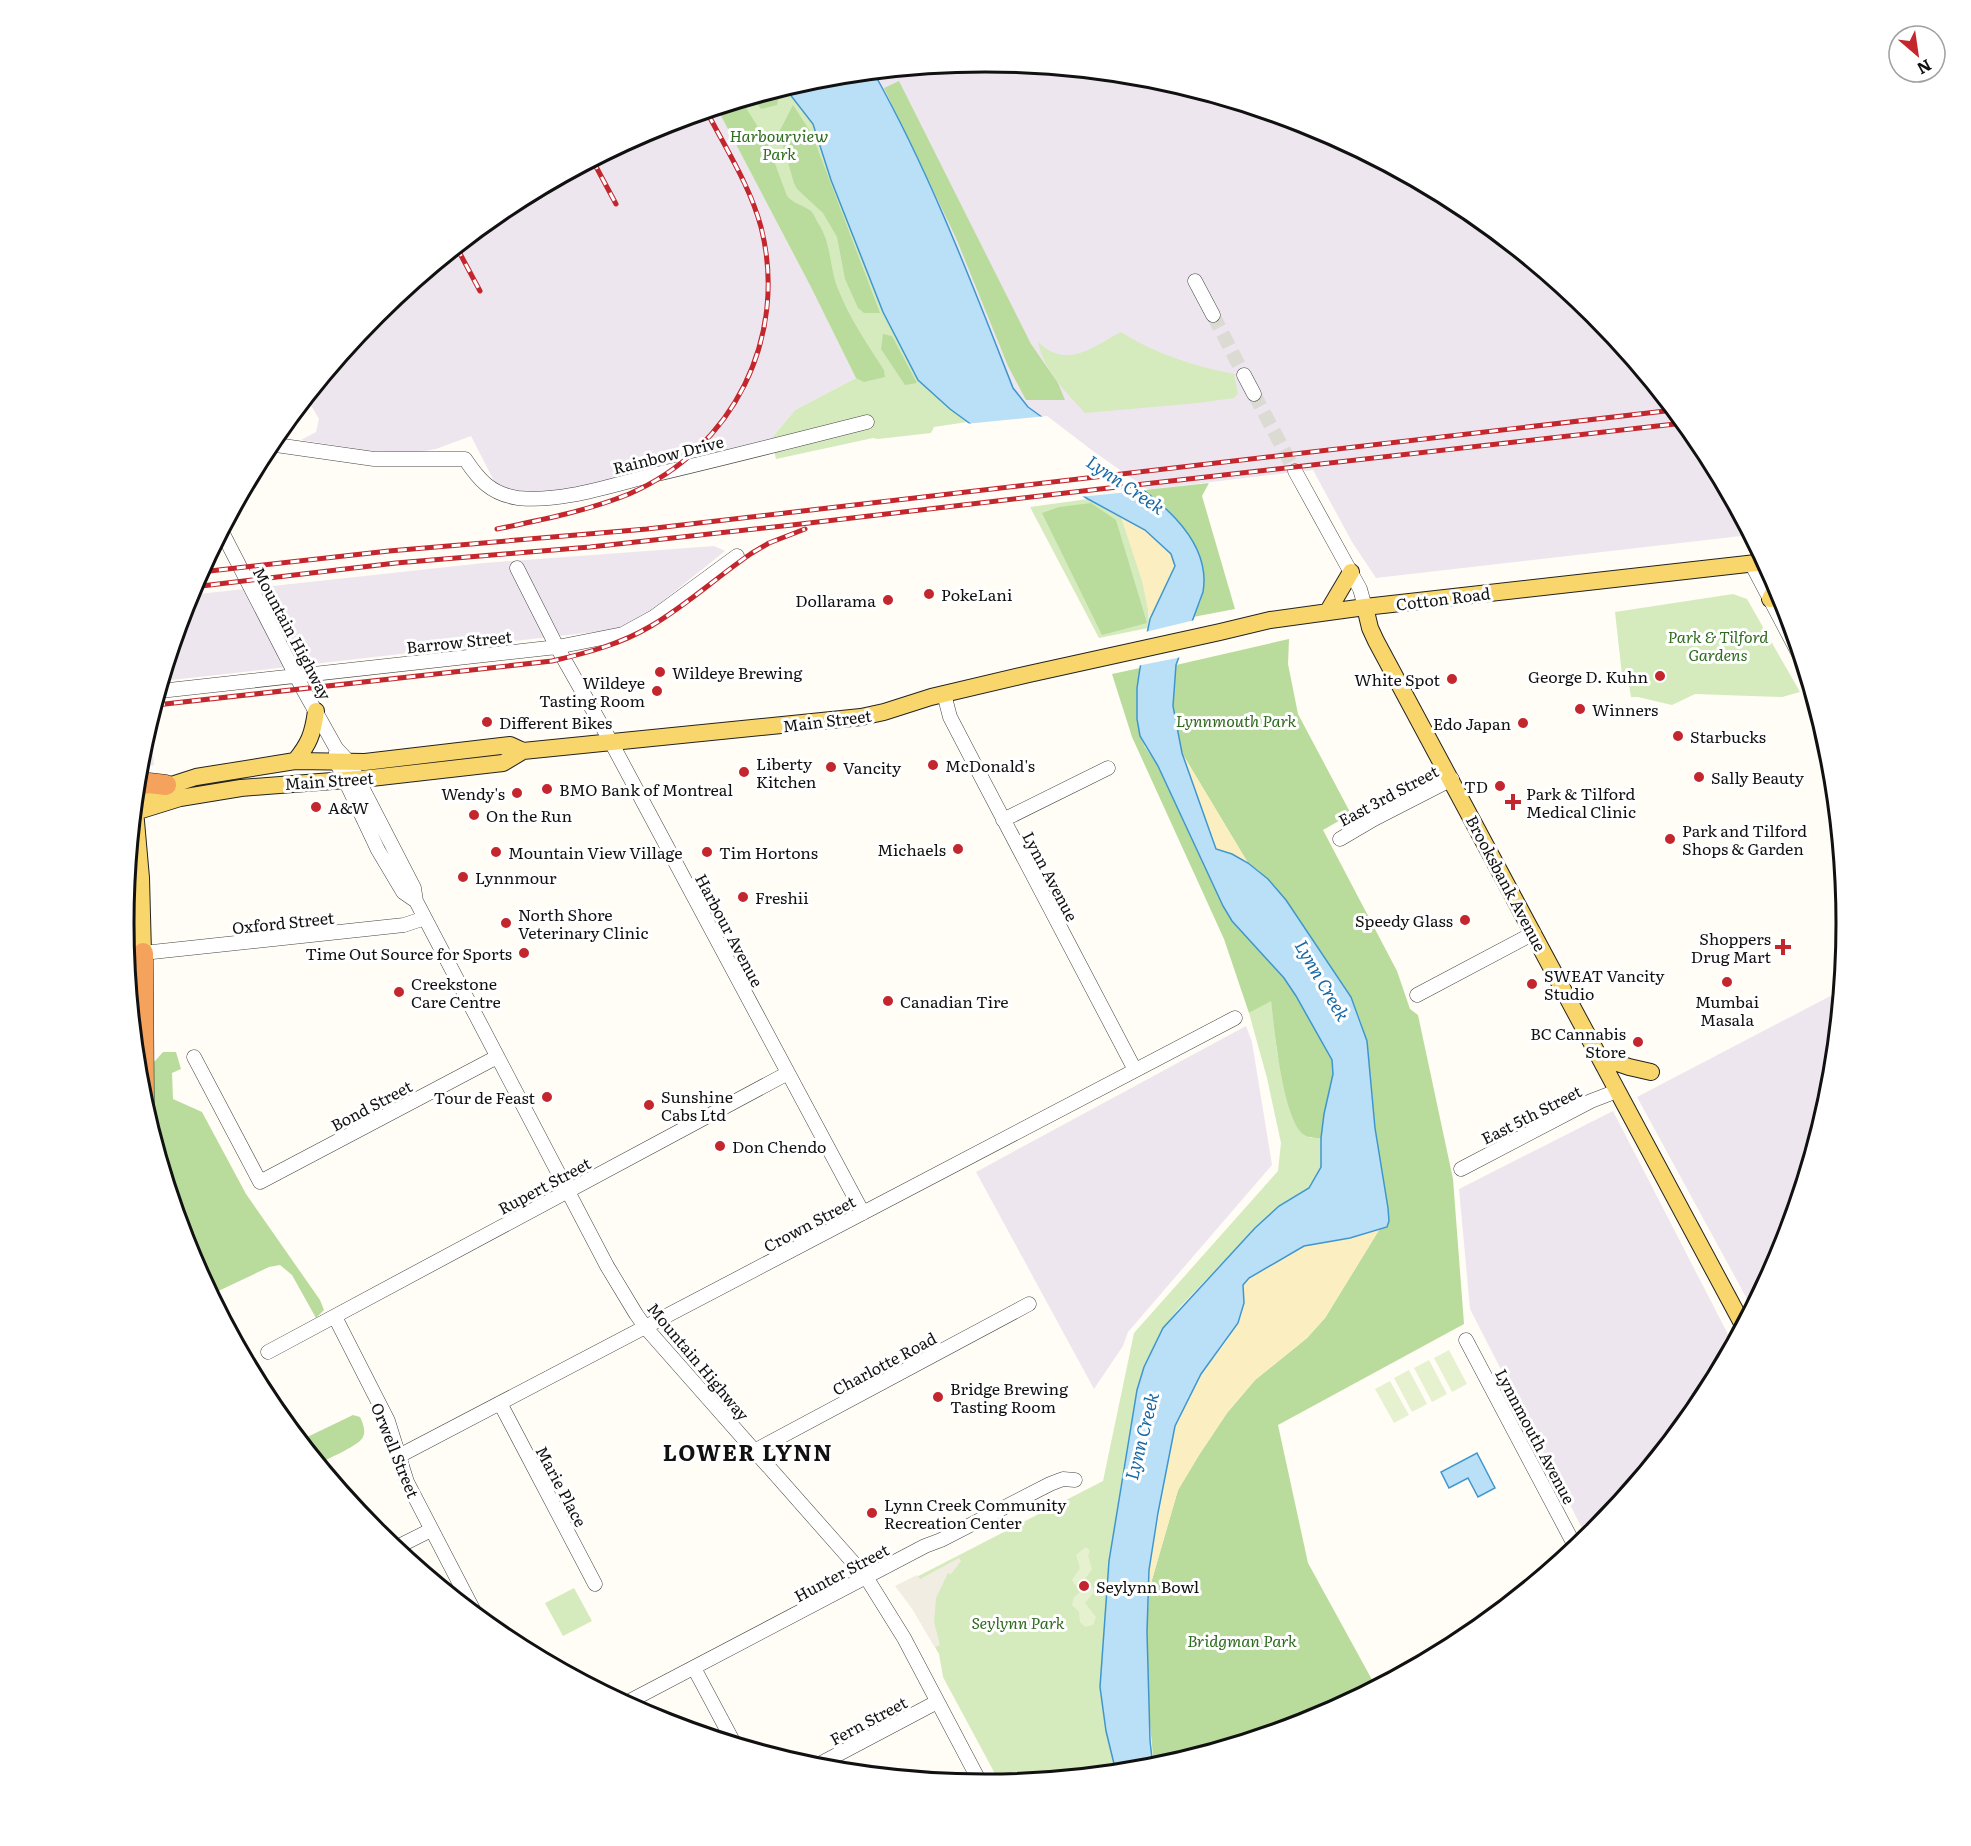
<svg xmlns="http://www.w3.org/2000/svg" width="1971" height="1846" font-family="Literata,serif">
	<rect width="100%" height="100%" fill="#fffdf5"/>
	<path fill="#eee6ef" d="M985,62l169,16 162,49 148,80 131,107 107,131 48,90 -374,43 -24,-36 -39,-72 -169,20 -116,-83 -15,-19 -61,-155 -65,-137 -13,-23z
		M717,108l94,179 45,91 -61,32 -24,29 -72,18 -23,-1 -12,10 -93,25 -47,2 -22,-4 -6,-4 -25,-49 -35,13 -23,4 -42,-2 -70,-11 15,-8 3,-13 -10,-17 -9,4 77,-92 130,-107 149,-80z
		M714,546l11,5 -96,77 -466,53 26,-86 295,-32z
		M150,723l4,42 -15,3 2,-13z
		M1840,991l-10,100 -49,162 -29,55 -115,-211z
		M1246,1026l6,16 20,123 -144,167 -5,14 -29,43 -118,-217z
		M1613,1111l120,233 -31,58 -108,130 -7,6 -117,-229 -11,-120z"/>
	<path fill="#d5ebbd" d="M785,88l28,36 18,56 52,132 35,68 32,29 17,13 -33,5 -3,6 -53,6 -5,-1 -97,21 -5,-20 24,-29 61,-32 -45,-91 -94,-179z
		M1121,332c34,22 73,34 113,42l4,20 -4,4 -36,5 -113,10c-19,-21 -41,-42 -47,-71 29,28 54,5 83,-10z
		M1088,499l33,18c10,27 32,83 27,111l-49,10 -69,-131z
		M1733,594l14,5 53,93 -18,5 -87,-3 -23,11 -34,-8h-7l-2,-12 -6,-1 -8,-72z
		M1271,1000l6,52 12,54 21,32h11v29l-12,21 -30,18 -24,22 -75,79 -17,21 -19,39 -7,23 -14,81 -14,90 -5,69 -4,57 6,44 10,41 -116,11 -57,-106 -4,-23 -40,-68 204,-105 31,-148 144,-162 3,-28 -14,-65 -18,-65z
		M574,1588l18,33 -29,15 -18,-33z"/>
	<path fill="#b9dc9c" d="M899,81l132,263 27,39 7,17h-39l-18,-34 -52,-128 -72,-150z
		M780,90l-3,15 -16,4 -8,-11z
		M742,101l25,41 20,54c7,8 16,9 24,15 3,3 5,9 7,12 14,21 11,44 20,66 12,30 29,55 46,81l1,7 -21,5 -8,-4 -45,-91 -94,-179z
		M793,105l19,29 68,179h-16l-6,-5 -13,-29 -8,-42 -14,-24 -26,-24 -3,-6 -15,-51z
		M883,334l9,2 25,47 -12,2 -24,-36z
		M1209,483l-7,13 33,113 -42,8c4,-8 9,-18 10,-26 6,-43 -30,-76 -59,-101z
		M1091,503l25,17 31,103 -45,12 -60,-122 17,-6z
		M1289,639l-1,25 10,50 53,100 -28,16 74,141 13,38 8,6 35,164 11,145 -186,101 30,138 68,124 -61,32 -161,49 -6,-67 -1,-69 2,-42 29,-100 21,-35 28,-42 28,-33 52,-42 18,-20 54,-88 8,-3 2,-6 -14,-93 -8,-87 -6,-19 -10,-25 -65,-97 -28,-30 -10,-7 -66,-110 -9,-47 3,-41z
		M1140,668l-3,20 3,48 5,11 13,19 35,76 39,79 52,57 12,18 36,64 1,14 -9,40 -3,24c-6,0 -13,0 -18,-4 -20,-16 -29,-106 -32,-133l-22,12 -25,-74 -92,-202 -20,-63z
		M163,1052h13l5,17 -9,4 1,26 29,13 44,82 74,106 4,10 -8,8 -24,-43 -12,-10 -11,2 -57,27 -23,-42 -34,-114 -3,-48 2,-28z
		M353,1415l7,2c3,6 6,14 3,20 -3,8 -34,21 -43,26l-19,-23z"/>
	<path fill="#fbeec1" d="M1121,517c14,7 57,30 54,50 -2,12 -19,39 -25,52l-8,-38z
		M1182,753l66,110 -16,-9 -16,-5z
		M1379,1230l-54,88 -18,20 -52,42 -28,33 -28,42 -21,35 -29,100v-20l26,-144 26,-52 25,-32 16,-28 1,-29 6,-7 55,-32 46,-8z"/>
	<path fill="#e6f2cf" d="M1449,1350l18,34 -15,8 -18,-34z
		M1429,1360l18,34 -15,8 -18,-34z
		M1409,1370l18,34 -15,8 -18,-34z
		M1390,1381l19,34 -15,8 -19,-34z
		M1086,1547l4,4 -2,5 4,13 -7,10 8,9v5l-8,10 11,14 -3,8 -8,2 -5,-5 -1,-10 -7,-7 2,-8 6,-5 -8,-12 8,-12 -4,-13z"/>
	<path fill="#f1ede2" d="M959,1558l2,3 -10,13 -3,-1 -12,25 -2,24 6,23 -5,2 -22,-37 -18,-24 22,-11 3,4z"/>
	<path fill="#b9e0f7" stroke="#3f96cf" stroke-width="1.5" d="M874,73c56,100 97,208 139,315l15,19c21,15 42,31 63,46 43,31 123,75 112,139l-27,73 -3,41 9,47 34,96 16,5 16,9 20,16 18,21 65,97 16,44 8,87 13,80 1,13 -2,6 -37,11 -46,8 -55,32 -6,7 1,18 -6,20 -37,51 -26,52 -17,87 -9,57 -2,62 3,108 3,28 -37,4 -10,-41 -6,-44 9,-126 28,-171 7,-23 19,-39 92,-100 24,-22 30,-18 12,-21v-29l3,-24 9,-40 -1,-14 -36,-64 -12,-18 -52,-57 -9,-15 -65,-140 -18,-30 -3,-17v-31l3,-20 10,-49 25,-53 -4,-12 -26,-24 -57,-31 -97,-60 -41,-30 -32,-29 -35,-68 -52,-132 -18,-56 -28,-36 33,-10z
		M1477,1453l18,35 -17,9 -10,-19 -19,10 -8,-16z"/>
	<path fill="#fffdf5" d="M1047,416l46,35 55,39 -69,7 -59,-35 -55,-38z
		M1195,620l-13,37 -45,9 8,-34z"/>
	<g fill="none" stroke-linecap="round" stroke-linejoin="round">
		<path stroke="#dbdad3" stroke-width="14" stroke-dasharray="14 7" stroke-linecap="butt" d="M1213,315l31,60
			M1254,394l41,77"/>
		<g stroke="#444" stroke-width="15">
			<path id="minor" d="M1195,281l18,34
				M1244,375l10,19
				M269,444l105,15h91c14,21 26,35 53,39 42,5 94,-13 135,-23 72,-17 143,-35 214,-53
				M1295,471l65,118 5,18
				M222,532l81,157 33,59 13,14 65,126 2,13 191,365 29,48 10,14 220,249 38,61 77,146
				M1751,563l51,97
				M517,568l40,79 54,95 252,471
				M160,691l397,-44 66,-13 31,-17 83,-61
				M944,694l6,23 26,50 159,303
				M336,752v9l42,89 25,42 13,9
				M1003,820l105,-52
				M1340,839l34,-20 78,-40
				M143,953l261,-28 21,-7
				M1417,995l117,-62
				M194,1057l66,125 237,-125
				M1461,1169l130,-68 26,-10
				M335,1317l53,104 19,61 68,131
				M1466,1340l110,208
				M268,1352l520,-279
				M500,1403l95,181
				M754,1451l275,-147
				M397,1457l838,-439
				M395,1548l36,-18
				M694,1668l40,75
				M626,1703l299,-157 16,-6 109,-56 13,-5 12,1
				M814,1767l123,-65"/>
		</g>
		<g stroke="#222" stroke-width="18">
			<path id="major" d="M1770,599l7,-13
				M1365,607l5,21 6,13 367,684
				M1328,611l23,-39
				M295,761c14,-17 18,-27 21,-50
				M137,796l59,-19 99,-16 70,1 145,-17 13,6
				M135,810l6,68 2,75
				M135,812l45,-14 61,-10 130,-10 132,-15 20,-12 338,-34 23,-5 47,-15 98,-23 191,-42 50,-12 95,-13 400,-45
				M1600,1057l29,10 22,5"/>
		</g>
		<g stroke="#222" stroke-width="21">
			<path id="highway" d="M138,785l11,-2 17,2
				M143,953l1,150"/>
		</g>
		<use href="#minor" stroke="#fff" stroke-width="14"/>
		<use href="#major" stroke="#f9d66b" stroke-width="16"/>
		<use href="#highway" stroke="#f5a25d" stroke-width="20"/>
		<g stroke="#c4262e" stroke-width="5">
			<path id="rail" d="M593,161l23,43
				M457,248l23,43
				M497,529c44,-9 90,-18 132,-35 104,-45 160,-157 132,-267 -11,-41 -35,-78 -54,-115
				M201,572l188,-21 258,-22 1027,-119
				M193,587l203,-24 194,-16 202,-22 308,-36 584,-66
				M156,705l396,-44c35,-8 69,-17 99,-35 36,-21 67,-50 101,-73l17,-10 36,-14"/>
		</g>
		<use href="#rail" stroke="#fff" stroke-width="3" stroke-dasharray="9" stroke-linecap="butt"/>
	</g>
	<g fill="#c4262e" stroke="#fff" stroke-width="2">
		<circle cx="929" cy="594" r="6"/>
		<circle cx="888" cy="600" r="6"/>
		<circle cx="660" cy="672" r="6"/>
		<circle cx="1660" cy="676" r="6"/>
		<circle cx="1452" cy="679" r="6"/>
		<circle cx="657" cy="691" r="6"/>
		<circle cx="1580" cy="709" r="6"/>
		<circle cx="487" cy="722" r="6"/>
		<circle cx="1523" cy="723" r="6"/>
		<circle cx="1678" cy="736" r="6"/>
		<circle cx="933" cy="765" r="6"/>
		<circle cx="831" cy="767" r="6"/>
		<circle cx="744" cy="772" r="6"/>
		<circle cx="1699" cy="777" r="6"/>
		<circle cx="1500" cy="786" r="6"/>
		<circle cx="547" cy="789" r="6"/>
		<circle cx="517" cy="793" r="6"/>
		<path d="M1510 793h6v6h6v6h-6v6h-6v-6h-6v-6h6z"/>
		<circle cx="316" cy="807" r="6"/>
		<circle cx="474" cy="815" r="6"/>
		<circle cx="1670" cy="839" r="6"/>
		<circle cx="958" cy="849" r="6"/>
		<circle cx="496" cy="852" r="6"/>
		<circle cx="707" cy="852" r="6"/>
		<circle cx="463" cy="877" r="6"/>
		<circle cx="743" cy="897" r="6"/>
		<circle cx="1465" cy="920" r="6"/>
		<circle cx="506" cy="923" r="6"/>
		<path d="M1780 938h6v6h6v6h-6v6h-6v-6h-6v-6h6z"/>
		<circle cx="524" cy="953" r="6"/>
		<circle cx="1727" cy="982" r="6"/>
		<circle cx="1532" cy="984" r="6"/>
		<circle cx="399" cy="992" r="6"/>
		<circle cx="888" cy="1001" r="6"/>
		<circle cx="1638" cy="1042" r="6"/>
		<circle cx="547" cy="1097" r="6"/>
		<circle cx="649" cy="1105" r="6"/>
		<circle cx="720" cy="1146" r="6"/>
		<circle cx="938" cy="1397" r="6"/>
		<circle cx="872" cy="1513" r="6"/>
		<circle cx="1084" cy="1586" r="6"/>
	</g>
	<g text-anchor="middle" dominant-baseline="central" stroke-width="6" stroke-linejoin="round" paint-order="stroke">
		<g font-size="16" font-style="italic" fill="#2f6b1f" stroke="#fff">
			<text x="779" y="135">Harbourview<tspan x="779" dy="18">Park</tspan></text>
			<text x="1718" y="636">Park &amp; Tilford<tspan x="1718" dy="18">Gardens</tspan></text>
			<text x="1236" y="720">Lynnmouth Park</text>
			<text x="1018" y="1622">Seylynn Park</text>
			<text x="1242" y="1640">Bridgman Park</text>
		</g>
		<g font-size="16" fill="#111" stroke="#fff">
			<text transform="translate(668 454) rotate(-14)">Rainbow Drive</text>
			<text transform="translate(1443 598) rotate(-7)">Cotton Road</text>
			<text transform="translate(293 633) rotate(62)">Mountain Highway</text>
			<text transform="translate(459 641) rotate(-6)">Barrow Street</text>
			<text transform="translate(827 720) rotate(-7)">Main Street</text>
			<text transform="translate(329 780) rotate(-4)">Main Street</text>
			<text transform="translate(1388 795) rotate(-28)">East 3rd Street</text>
			<text transform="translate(1051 876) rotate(62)">Lynn Avenue</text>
			<text transform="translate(1507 883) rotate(62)">Brooksbank Avenue</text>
			<text transform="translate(283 922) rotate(-6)">Oxford Street</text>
			<text transform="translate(730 930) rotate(62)">Harbour Avenue</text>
			<text transform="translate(371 1105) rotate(-28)">Bond Street</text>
			<text transform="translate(1531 1114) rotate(-27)">East 5th Street</text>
			<text transform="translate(544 1185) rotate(-28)">Rupert Street</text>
			<text transform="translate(809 1223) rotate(-28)">Crown Street</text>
			<text transform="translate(699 1361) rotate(50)">Mountain Highway</text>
			<text transform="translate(884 1363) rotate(-28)">Charlotte Road</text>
			<text transform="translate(1536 1436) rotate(62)">Lynnmouth Avenue</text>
			<text transform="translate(396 1450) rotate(68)">Orwell Street</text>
			<text transform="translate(562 1486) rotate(62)">Marie Place</text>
			<text transform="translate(841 1572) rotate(-28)">Hunter Street</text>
			<text transform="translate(868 1720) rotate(-28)">Fern Street</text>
		</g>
		<g font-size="16" fill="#111" stroke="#fff" text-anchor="start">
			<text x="941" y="594">PokeLani</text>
			<text x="876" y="600" text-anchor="end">Dollarama</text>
			<text x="672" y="672">Wildeye Brewing</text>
			<text x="1648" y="676" text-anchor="end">George D. Kuhn</text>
			<text x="1440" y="679" text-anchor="end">White Spot</text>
			<text x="645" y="682" text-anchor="end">Wildeye<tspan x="645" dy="18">Tasting Room</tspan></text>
			<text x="1592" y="709">Winners</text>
			<text x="499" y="722">Different Bikes</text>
			<text x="1511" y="723" text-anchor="end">Edo Japan</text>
			<text x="1690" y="736">Starbucks</text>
			<text x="756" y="763">Liberty<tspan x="756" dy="18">Kitchen</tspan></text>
			<text x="945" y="765">McDonald's</text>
			<text x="843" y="767">Vancity</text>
			<text x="1711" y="777">Sally Beauty</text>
			<text x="1488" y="786" text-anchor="end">TD</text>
			<text x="559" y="789">BMO Bank of Montreal</text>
			<text x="505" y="793" text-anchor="end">Wendy's</text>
			<text x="1526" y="793">Park &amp; Tilford<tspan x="1526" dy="18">Medical Clinic</tspan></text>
			<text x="328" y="807">A&amp;W</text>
			<text x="486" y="815">On the Run</text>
			<text x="1682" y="830">Park and Tilford<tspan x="1682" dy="18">Shops &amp; Garden</tspan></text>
			<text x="946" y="849" text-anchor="end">Michaels</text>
			<text x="508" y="852">Mountain View Village</text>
			<text x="719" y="852">Tim Hortons</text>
			<text x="475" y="877">Lynnmour</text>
			<text x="755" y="897">Freshii</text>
			<text x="518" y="914">North Shore<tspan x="518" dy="18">Veterinary Clinic</tspan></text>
			<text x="1453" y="920" text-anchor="end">Speedy Glass</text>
			<text x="1771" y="938" text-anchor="end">Shoppers<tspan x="1771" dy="18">Drug Mart</tspan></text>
			<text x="512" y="953" text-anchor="end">Time Out Source for Sports</text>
			<text x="1544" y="975">SWEAT Vancity<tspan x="1544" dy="18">Studio</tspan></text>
			<text x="411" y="983">Creekstone<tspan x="411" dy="18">Care Centre</tspan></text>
			<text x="900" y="1001">Canadian Tire</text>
			<text x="1727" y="1001" text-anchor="middle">Mumbai<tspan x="1727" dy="18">Masala</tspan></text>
			<text x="1626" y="1033" text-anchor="end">BC Cannabis<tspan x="1626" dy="18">Store</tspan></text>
			<text x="661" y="1096">Sunshine<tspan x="661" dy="18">Cabs Ltd</tspan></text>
			<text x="535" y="1097" text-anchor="end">Tour de Feast</text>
			<text x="732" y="1146">Don Chendo</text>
			<text x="950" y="1388">Bridge Brewing<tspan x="950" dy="18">Tasting Room</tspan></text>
			<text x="884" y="1504">Lynn Creek Community<tspan x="884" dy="18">Recreation Center</tspan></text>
			<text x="1096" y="1586">Seylynn Bowl</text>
		</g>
		<g font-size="18" font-style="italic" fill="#1768a6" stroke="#fff">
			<text transform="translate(1126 484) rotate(34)">Lynn Creek</text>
			<text transform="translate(1323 980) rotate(60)">Lynn Creek</text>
			<text transform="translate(1141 1436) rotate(-76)">Lynn Creek</text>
		</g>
		<g font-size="22" font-weight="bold" letter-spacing="1.5" fill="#111" stroke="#fff">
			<text x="748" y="1451">LOWER LYNN</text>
		</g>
	</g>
	<path d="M0 0H1971V1846H0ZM134 923a851 851 0 1 1 1702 0a851 851 0 1 1-1702 0Z" fill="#fff" fill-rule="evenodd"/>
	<path fill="none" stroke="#111" stroke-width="3" d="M134 923a851 851 0 1 1 1702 0a851 851 0 1 1-1702 0Z"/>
	<g transform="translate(1917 54) rotate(151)"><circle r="28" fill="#ffffff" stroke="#a0a0a0" stroke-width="1.5"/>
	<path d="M0-4.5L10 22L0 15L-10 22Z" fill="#c4262e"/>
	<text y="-9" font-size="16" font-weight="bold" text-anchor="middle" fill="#111111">N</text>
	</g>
</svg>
